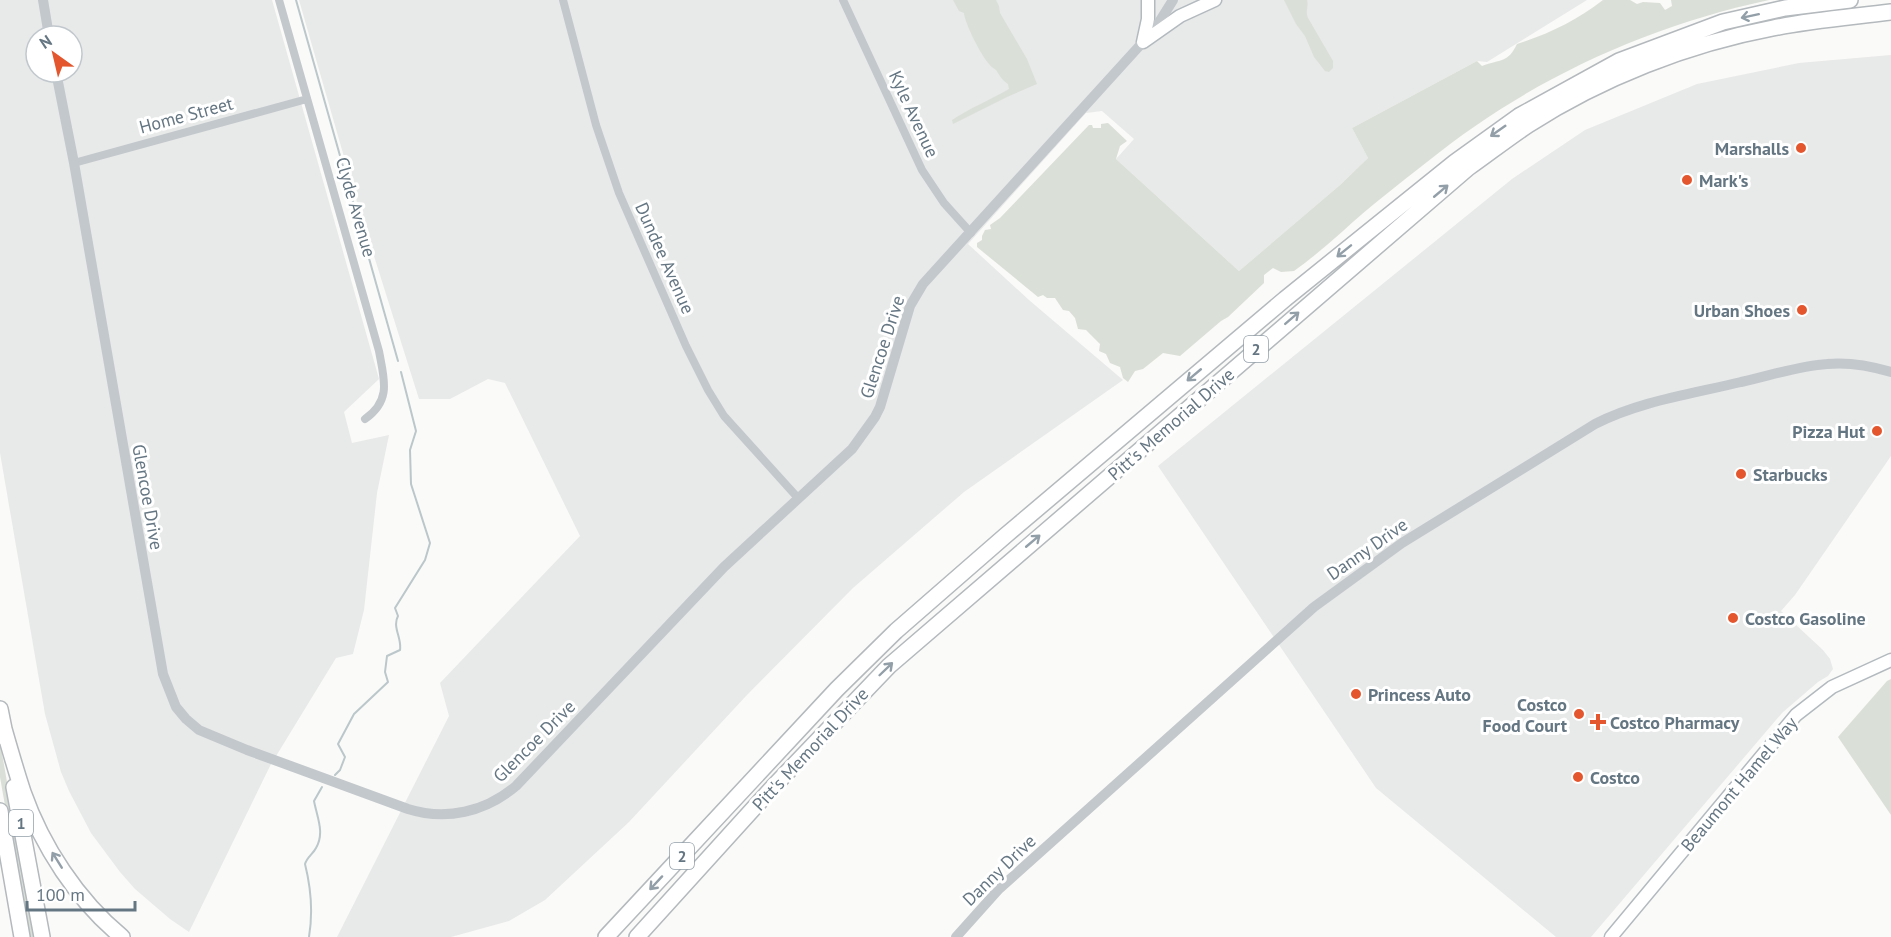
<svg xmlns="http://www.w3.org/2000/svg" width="1891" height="937" font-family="'PT Sans',sans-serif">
	<rect width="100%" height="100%" fill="#fafaf8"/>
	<path fill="#e8e9e9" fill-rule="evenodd" d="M0,0h272l107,379 -35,33 8,31 37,-8 -12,58 -13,117 -11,44 -17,4 -66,108 -81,166 -19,-13 -35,-30 -15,-17 -29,-39 -22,-42 -8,-19 -16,-58 -45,-261zM36,36h36v36h-36z
		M299,0h1288l-100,62 -10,-1 -125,67 16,30 -28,27 -101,86 -123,-112 18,-20 -32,-28 -16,2 -118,131 61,56 94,80 -159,112 -111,96 -107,108 -117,126 -84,78 -36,21 -58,16h-114l112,-221 -9,-33 140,-147 -75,-153 -17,-4 -38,20h-31l-62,-197z
		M1891,55v401l-96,139 -14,16 42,39 7,9 3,10 -5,7 -10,6 -36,31 -191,224h-35l-180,-149 -218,-322 354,-287 73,-49 112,-46 102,-21z"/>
	<path fill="#dadfd7" d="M953,0h43l3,6 1,7 27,46 10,25 -30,13 -54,27 -1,-4c18,-12 38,-20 57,-31l-1,-5c-7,-5 -7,-7 -12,-14 -2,-2 -5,-3 -7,-6 -8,-9 -24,-40 -25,-51l-5,-2z
		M1284,0h23c2,6 -2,11 1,18l25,43v7l-4,4 -4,-1 -11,-14 -9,-21 -9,-12z
		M1603,0h27l7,4 6,-2 17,1 5,7 7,-4 -1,-6h98c-125,27 -242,81 -342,162 -28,22 -57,44 -84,69 -16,14 -32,28 -49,40l-13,1 -8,-4 -9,7v8l-36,34 -7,4 -41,35 -17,-3 -20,16 -8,2 -7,11 -5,-4 -3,-11 -10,-4 -4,-9 -7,-3 1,-7 -14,-14 -8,-1 -3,-11 -6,-7 -6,-1 -8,-12h-8l-4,-3 -5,2 -61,-50v-4l5,-3v-4l3,-6 6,-1 -1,-4 10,-7 89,-93h3l1,3h8v-4l7,-1 19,18 -7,5 -4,13 123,112 101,-86 28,-27 -16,-30 125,-67 5,5c19,-7 26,-3 35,-22 32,-10 60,-24 86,-44z
		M1891,679v136l-53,-78 49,-56z
		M0,742l34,195h-6l-28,-160z"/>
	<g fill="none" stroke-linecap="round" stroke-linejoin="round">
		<path stroke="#bbc7cb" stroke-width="2" d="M296,0l102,361
			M335,775l5,-5 5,-13 -7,-13 16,-30 34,-32 -3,-10 2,-16 13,-6c2,-12 -8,-23 -2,-34l-3,-8 30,-48 5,-17 -19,-59 -1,-34 6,-19 -15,-59
			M309,937c4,-24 2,-49 -4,-73 2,-7 8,-10 11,-16 9,-15 1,-31 -2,-47l8,-14"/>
		<g stroke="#b3babf" stroke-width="15">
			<path id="secondary" d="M1143,42l37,-26 35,-16
				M1143,42l5,-23v-19
				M1611,937l185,-222 36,-28 59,-27"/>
		</g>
		<g stroke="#b4b9bd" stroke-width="18">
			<path id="motorway" d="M0,709l6,30
				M4,729c6,21 12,42 19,63 19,54 54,108 99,145
				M14,787l28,150
				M0,811l22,126
				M606,937l231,-248 59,-58 109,-95 280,-237 170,-137 64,-46 100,-55 104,-39 62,-14 65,-8
				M637,937l136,-150 116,-121 579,-498c20,-14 39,-29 60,-43 73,-47 160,-81 245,-97 39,-8 79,-11 118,-16"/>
		</g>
		<path stroke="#c3c8cc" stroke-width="8" d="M279,0l100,351c5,28 13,49 -14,68
			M563,0l33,125 23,68 67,153 22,44 16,26 74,82
			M843,0l79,170 22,33 27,30
			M74,163l233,-64"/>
		<path stroke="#c3c8cc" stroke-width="10" d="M43,0l6,36
			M56,72l18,91 89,511 13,33 10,12 13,11 48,20 161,59c38,12 77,3 108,-23l208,-219 128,-118 23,-32 5,-10 30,-101 13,-22 220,-242 15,-18 15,-24
			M956,937l43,-48 315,-282 88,-64 193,-119c45,-23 97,-30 146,-42 28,-6 57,-16 86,-18 21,-2 44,2 64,8"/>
		<use href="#secondary" stroke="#fff" stroke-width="12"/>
		<use href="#motorway" stroke="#fff" stroke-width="15"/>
	</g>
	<defs><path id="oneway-shaft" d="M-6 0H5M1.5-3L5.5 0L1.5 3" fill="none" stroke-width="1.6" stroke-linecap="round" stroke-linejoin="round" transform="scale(1.5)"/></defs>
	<g stroke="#939fa8">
		<use href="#oneway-shaft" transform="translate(1750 16) rotate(168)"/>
		<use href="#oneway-shaft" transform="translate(1498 131) rotate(145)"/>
		<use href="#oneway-shaft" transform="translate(1441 191) rotate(-40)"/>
		<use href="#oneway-shaft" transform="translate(1344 251) rotate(141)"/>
		<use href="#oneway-shaft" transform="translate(1292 318) rotate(-41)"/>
		<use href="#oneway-shaft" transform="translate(1194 375) rotate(140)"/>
		<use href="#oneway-shaft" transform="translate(1033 541) rotate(-40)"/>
		<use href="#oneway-shaft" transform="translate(886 669) rotate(-44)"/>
		<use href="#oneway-shaft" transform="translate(57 860) rotate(-122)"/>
		<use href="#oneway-shaft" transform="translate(656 883) rotate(133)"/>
	</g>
	<g fill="#e4572e" stroke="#fff" stroke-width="2">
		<circle cx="1801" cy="148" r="6"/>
		<circle cx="1687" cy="180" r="6"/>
		<circle cx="1802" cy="310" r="6"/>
		<circle cx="1877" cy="431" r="6"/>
		<circle cx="1741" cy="474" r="6"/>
		<circle cx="1733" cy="618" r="6"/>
		<circle cx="1356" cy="694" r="6"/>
		<circle cx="1579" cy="714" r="6"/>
		<path d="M1595 713h6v6h6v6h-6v6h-6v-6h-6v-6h6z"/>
		<circle cx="1578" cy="777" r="6"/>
	</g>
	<g text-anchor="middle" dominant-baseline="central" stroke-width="6" stroke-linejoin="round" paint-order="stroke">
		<g fill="#fff" stroke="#939fa8" stroke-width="1.5">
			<rect x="1244" y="336" width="24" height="26" rx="4.5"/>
			<rect x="9" y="810" width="24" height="26" rx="4.5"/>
			<rect x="670" y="843" width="24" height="26" rx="4.5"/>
		</g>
		<g font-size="16" font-weight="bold" fill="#657683">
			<text x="1256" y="349">2</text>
			<text x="21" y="823">1</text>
			<text x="682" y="856">2</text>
		</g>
		<g font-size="18" fill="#657683" stroke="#fff">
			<text transform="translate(914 114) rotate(65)">Kyle Avenue</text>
			<text transform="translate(186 115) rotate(-15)">Home Street</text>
			<text transform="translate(356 207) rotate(74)">Clyde Avenue</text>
			<text transform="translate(665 258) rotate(66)">Dundee Avenue</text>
			<text transform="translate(882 347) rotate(-72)">Glencoe Drive</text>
			<text transform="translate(1171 424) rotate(-41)">Pitt's Memorial Drive</text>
			<text transform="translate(148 497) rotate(80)">Glencoe Drive</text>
			<text transform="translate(1367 549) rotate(-35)">Danny Drive</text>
			<text transform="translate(534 741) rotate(-45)">Glencoe Drive</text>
			<text transform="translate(810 749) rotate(-47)">Pitt's Memorial Drive</text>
			<text transform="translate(1739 784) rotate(-50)">Beaumont Hamel Way</text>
			<text transform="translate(999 870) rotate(-44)">Danny Drive</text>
		</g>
		<g font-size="18" font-weight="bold" fill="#657683" stroke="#fff" text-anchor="start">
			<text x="1789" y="148" text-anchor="end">Marshalls</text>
			<text x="1699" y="180">Mark's</text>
			<text x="1790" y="310" text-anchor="end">Urban Shoes</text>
			<text x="1865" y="431" text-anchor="end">Pizza Hut</text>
			<text x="1753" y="474">Starbucks</text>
			<text x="1745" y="618">Costco Gasoline</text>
			<text x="1368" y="694">Princess Auto</text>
			<text x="1567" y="704" text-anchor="end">Costco<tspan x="1567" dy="21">Food Court</tspan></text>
			<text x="1610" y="722">Costco Pharmacy</text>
			<text x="1590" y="777">Costco</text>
		</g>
	</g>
	<g transform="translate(54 54) rotate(326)"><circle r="28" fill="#ffffff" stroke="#c1c8cd" stroke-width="1.5"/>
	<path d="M0-4.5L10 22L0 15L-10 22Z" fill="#e4572e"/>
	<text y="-9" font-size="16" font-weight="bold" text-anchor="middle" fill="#657683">N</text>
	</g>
	<path d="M27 901v9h108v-9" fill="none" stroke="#657683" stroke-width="3"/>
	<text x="36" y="901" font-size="18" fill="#657683" stroke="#ffffff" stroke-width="4.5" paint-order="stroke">100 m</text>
</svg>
